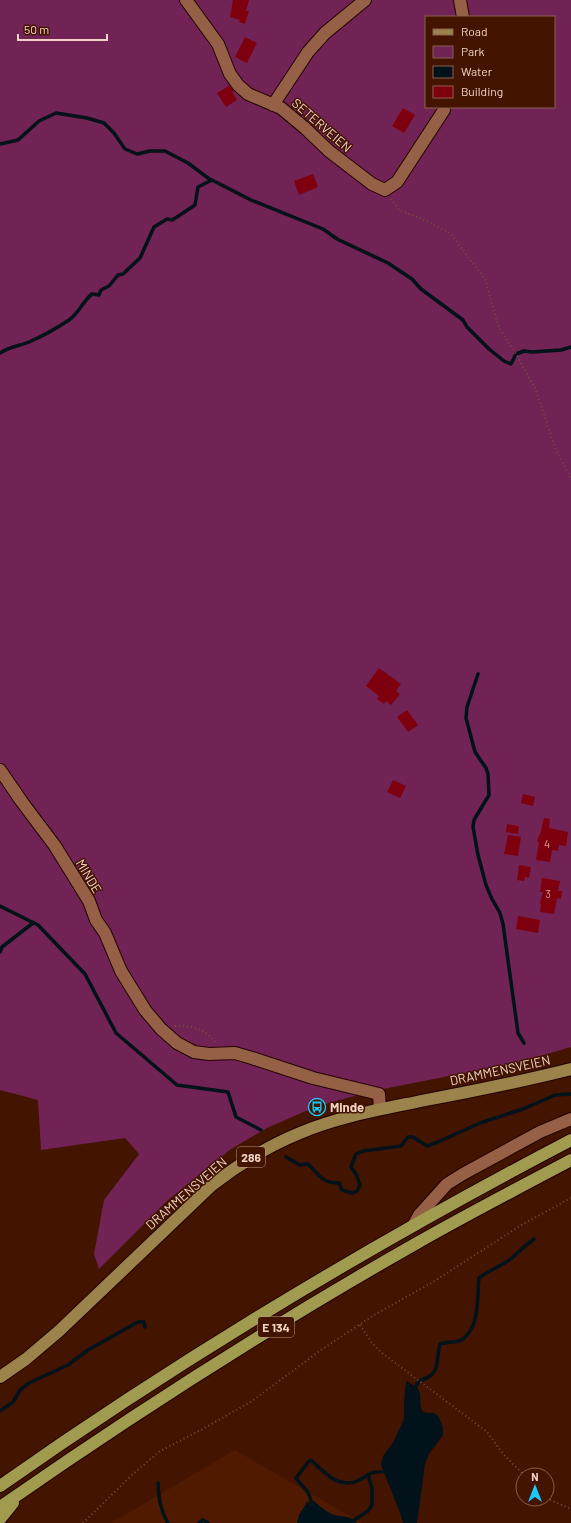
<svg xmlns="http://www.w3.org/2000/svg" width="571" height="1523" font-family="Barlow,sans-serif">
	<rect width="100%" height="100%" fill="#431400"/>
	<path fill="#501a00" d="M235,1450l127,73h-251z"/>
	<path fill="#702354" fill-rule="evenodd" d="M0,0h571v1047l-51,15 -142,28 -46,12 -26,9 -39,17 -36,21 -63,51 -69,69 -5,-15 10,-54 35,-46 -14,-16 -84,12 -3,-50 -38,-10zM426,17h128v90h-128z"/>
	<path fill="#01121a" d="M407,1381c20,12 10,13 15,30l4,2h8l4,3 5,11v8l-14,19 -4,10 -8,59h-14l-3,-10 -19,-48 2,-9 11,-15 10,-22v-18l2,-19z
		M314,1501c5,4 10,9 16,12 8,5 20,1 27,10h-60l2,-8 8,-13z"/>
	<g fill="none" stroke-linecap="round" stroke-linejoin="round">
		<path stroke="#01121a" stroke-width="3.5" d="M0,144l18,-4 21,-19 17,-8 31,5 17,5 10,10 11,16 12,5 13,-3h15l23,12 20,15 43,22 72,29 14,10 51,24 24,16 9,10 42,31 4,7 22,22 15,12 7,3 5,-10 8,-3 8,1 29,-2 10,-3
			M0,353c9,-6 19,-7 29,-11 14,-6 28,-14 40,-22 10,-7 14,-19 23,-26l7,1 2,-5 8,-4 9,-11 5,-1 17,-16 14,-31 13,-8 5,1 5,-3 18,-12 3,-18 14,-7
			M478,674l-11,33 -1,11 9,34 11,16 2,6 1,21 -15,25 -1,7 5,28 8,30 6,14 8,14 3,11 15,109 6,10
			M0,906l38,19 47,49 31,59 61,52 51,7 8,25 25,13
			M0,952l2,-5 31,-24
			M286,1157l14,8 8,-1c11,11 14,19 31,19l3,7 10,3 5,-2 3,-6 -4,-11 -5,-7 5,-13 7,-3 38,-5 7,-9h5l14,9 11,-4 42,-19 43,-14 32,-14 16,-1
			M414,1389l5,-8c23,-7 16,-18 21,-37 8,-3 18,0 24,-6 16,-13 13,-42 15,-60 10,-8 23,-12 33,-20 7,-7 14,-13 22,-19
			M0,1411l13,-9 7,-12 9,-7 39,-18 20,-15 50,-28h6l1,5
			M158,1483c1,15 2,27 10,40
			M311,1501c-2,-11 -8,-13 -15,-23l13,-17 2,-1c13,12 27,29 46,21 5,-2 9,-5 14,-8 5,-2 10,1 15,-3
			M199,1523l4,-3 5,3
			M350,1523l18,-12 4,-6v-17l-4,-13"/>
	</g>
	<path fill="#7e000e" d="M233,0h16l-3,11h3l-4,13 -6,-2 1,-2 -10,-3z
		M245,37l12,6 -10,20 -12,-6z
		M232,84l3,6 -3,2 5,8 -11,7 -9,-14z
		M403,108l12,7 -11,18 -12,-7z
		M313,174l5,13 -19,8 -5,-14z
		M379,668l22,16 -5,7 4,3 -9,11 -5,-4 -2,3 -7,-5 2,-3 -13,-10z
		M407,710l11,15 -10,7 -11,-15z
		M393,780l13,6 -6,12 -13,-6z
		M523,794l12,3 -2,9 -12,-3z
		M544,818l6,1 -1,9 19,4 -2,14 -7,-1 -1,6 -6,-1 -2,12 -14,-2 3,-18h-2l2,-7h1z
		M507,824l12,2 -1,8 -12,-2z
		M508,835l13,2 -3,19 -14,-2z
		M519,865l12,2 -2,11 -4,-1 -1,4 -7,-1z
		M542,878l18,3 -2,10h4l-1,8 -4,-1 -3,16 -14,-2 1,-8 -1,-1 3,-11h-3z
		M518,916l22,4 -2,13 -22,-4z"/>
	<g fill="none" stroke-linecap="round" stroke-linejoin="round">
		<g stroke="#220200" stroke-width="14">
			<path id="minor" d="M186,0l32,44 12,30 8,11 10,9 33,14 24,20 24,23 43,33 13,6 12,-8 47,-72
				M460,0l3,17
				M273,105l35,-53 17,-19 40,-33
				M0,770l22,32 33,44 34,55 7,19 9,13 16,38 24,39 16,19 16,14 17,9 15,2 26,-1 17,5 61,20 66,16 1,15
				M413,1226l6,-11 28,-31 16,-10 77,-42 31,-13"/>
		</g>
		<g stroke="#220200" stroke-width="14">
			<path id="major" d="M0,1377l26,-18 33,-28 153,-146c27,-21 56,-39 88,-52 40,-17 83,-24 126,-33 48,-9 97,-19 145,-31"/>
		</g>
		<g stroke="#220200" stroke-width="14">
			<path id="highway" d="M0,1486c182,-128 374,-243 571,-346
				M0,1507c135,-94 274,-183 417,-264 51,-29 103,-56 154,-83
				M0,1519l13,-16"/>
		</g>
		<path stroke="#784d3b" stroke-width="2" stroke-dasharray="1 3" stroke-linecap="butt" d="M391,199l9,12 16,5 34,17 35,46 14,49 17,26 19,34 22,65 14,25
			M175,1026c18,0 29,2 40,16
			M360,1325l12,18 10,10 105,79 17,23 20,20
			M547,1497l5,4 19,8
			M83,1523l50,-49 27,-23 41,-21 51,-29 69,-51 53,-35 59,-33 90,-58 48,-26"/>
		<use href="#minor" stroke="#966047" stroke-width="12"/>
		<use href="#major" stroke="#9c834b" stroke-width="12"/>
		<use href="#highway" stroke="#a09b4e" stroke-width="12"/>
	</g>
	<defs>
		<g id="bus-ring" transform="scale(0.9)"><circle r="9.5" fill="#431400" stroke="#1cc9fc" stroke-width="1.5"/><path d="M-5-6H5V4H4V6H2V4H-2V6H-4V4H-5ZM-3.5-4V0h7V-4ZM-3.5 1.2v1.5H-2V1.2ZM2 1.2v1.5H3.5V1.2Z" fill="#1cc9fc"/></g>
	</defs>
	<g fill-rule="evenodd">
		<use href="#bus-ring" x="317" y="1107"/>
	</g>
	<g text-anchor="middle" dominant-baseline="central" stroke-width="3" stroke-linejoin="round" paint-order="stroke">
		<g font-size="11" fill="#d49e96">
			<text x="547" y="843">4</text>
			<text x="548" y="893">3</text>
		</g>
		<g fill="#431400" stroke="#bd9989" stroke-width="1">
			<rect x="237" y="1147" width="28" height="20" rx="3"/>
			<rect x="258" y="1317" width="36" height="20" rx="3"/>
		</g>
		<g font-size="12" font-weight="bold" fill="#f1d2c4">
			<text x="251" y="1157">286</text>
			<text x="276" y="1327">E 134</text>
		</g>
		<g font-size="13" fill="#f1d2c4" stroke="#431400">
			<text transform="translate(322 125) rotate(41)">SETERVEIEN</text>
			<text transform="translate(89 876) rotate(59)">MINDE</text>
			<text transform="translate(500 1070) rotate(-12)">DRAMMENSVEIEN</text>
			<text transform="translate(186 1193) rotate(-41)">DRAMMENSVEIEN</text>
		</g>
		<g font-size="13" font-weight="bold" fill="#f1d2c4" stroke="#431400" text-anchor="start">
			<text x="330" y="1107">Minde</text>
		</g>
	</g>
	<rect x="425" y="16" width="130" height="92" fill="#431400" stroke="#89604e"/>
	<rect x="433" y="29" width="20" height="6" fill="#9c834b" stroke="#89604e"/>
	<text x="461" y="36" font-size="12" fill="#f1d2c4">Road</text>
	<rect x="433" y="46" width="20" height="12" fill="#702354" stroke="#89604e"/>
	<text x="461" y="56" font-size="12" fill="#f1d2c4">Park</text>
	<rect x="433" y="66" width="20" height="12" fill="#01121a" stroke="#89604e"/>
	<text x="461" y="76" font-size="12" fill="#f1d2c4">Water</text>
	<rect x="433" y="86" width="20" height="12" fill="#7e000e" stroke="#89604e"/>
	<text x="461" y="96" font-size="12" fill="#f1d2c4">Building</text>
	<g transform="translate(535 1487)"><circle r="19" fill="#431400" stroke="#89604e"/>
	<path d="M0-3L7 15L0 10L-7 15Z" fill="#1cc9fc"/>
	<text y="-6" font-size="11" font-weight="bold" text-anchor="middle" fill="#f1d2c4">N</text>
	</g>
	<path d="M18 34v6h89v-6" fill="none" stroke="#f1d2c4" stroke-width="2"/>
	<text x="24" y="34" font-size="12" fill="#f1d2c4" stroke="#431400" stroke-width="3" paint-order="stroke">50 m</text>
</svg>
